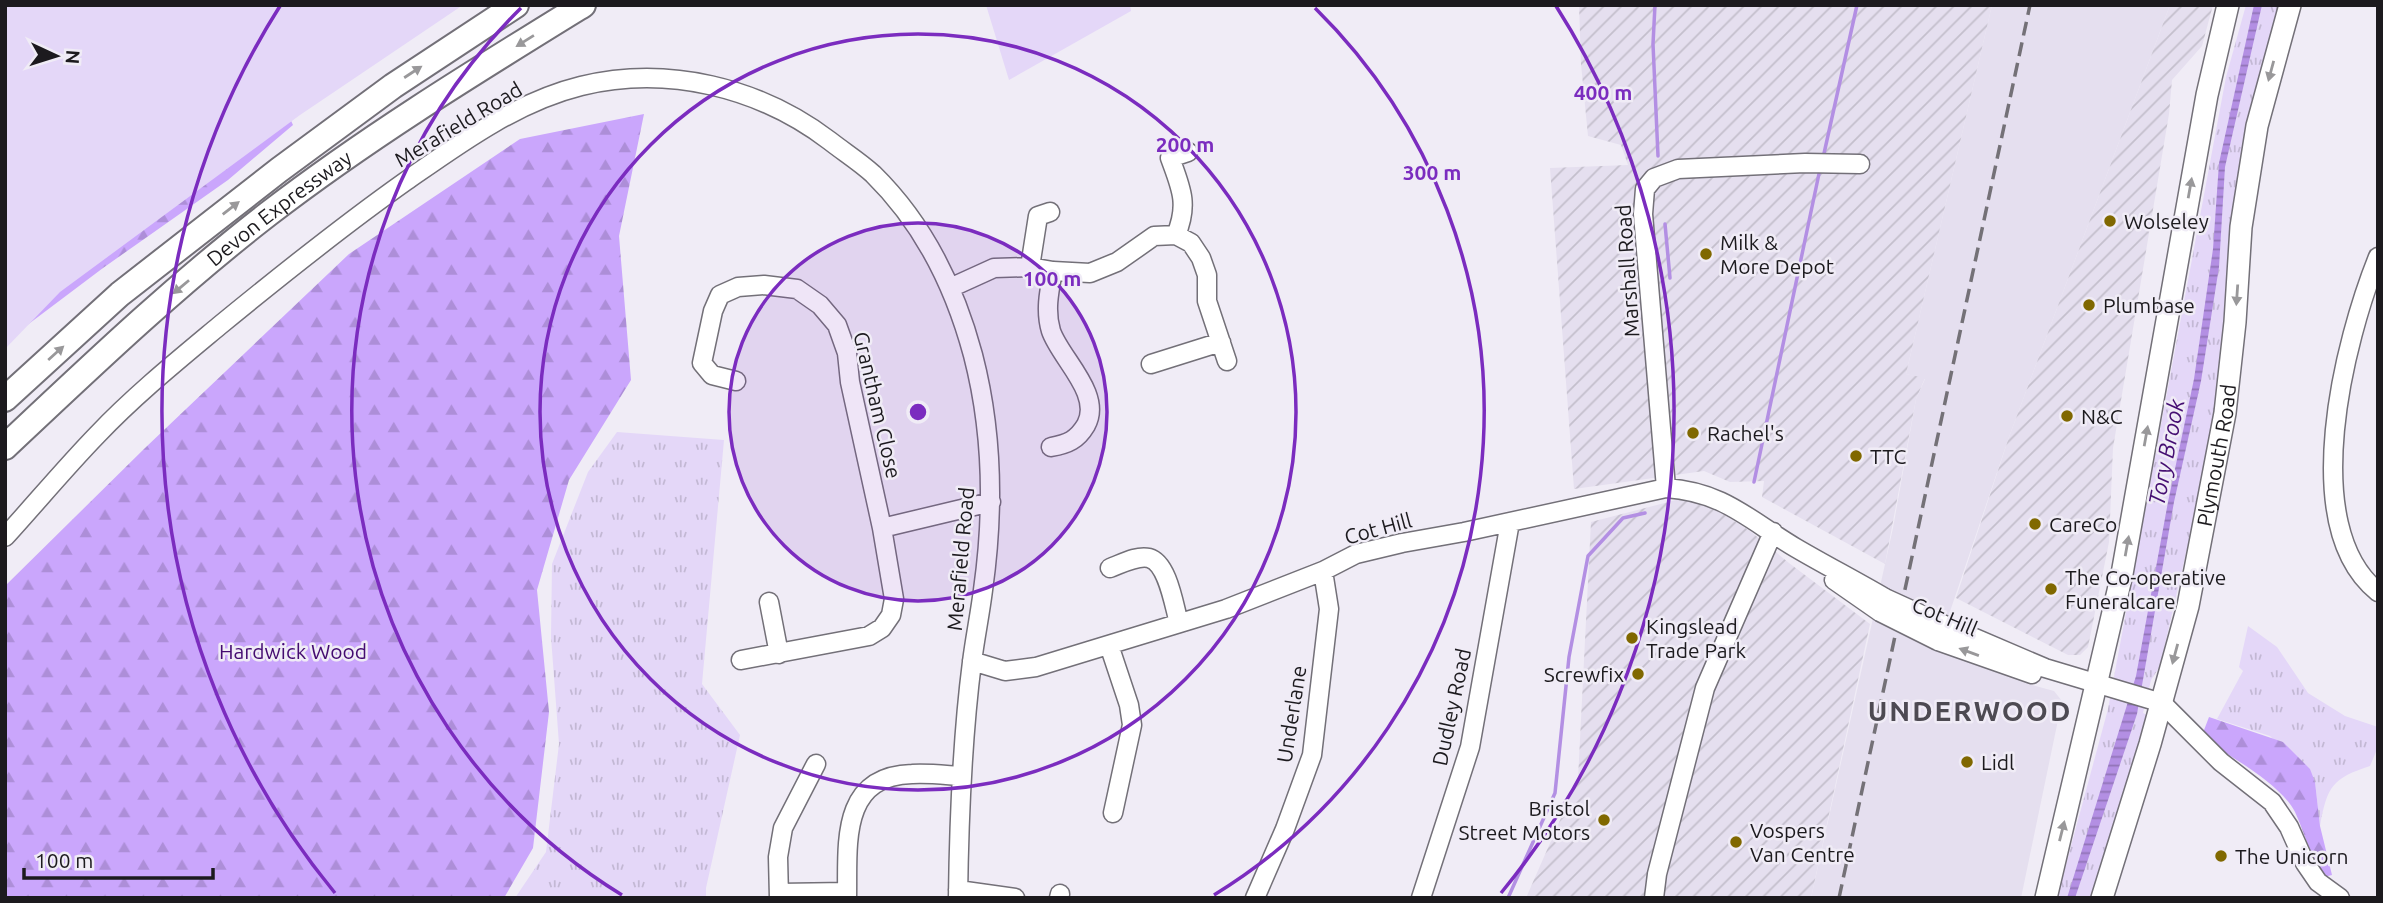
<svg xmlns="http://www.w3.org/2000/svg" width="2383" height="903" font-family="Ubuntu,sans-serif">
	<defs>
		<pattern id="industrial-furrows" width="10" height="10" patternUnits="userSpaceOnUse" patternTransform="scale(1.75)"><rect width="10" height="10" fill="#e5dfef"/><path d="M-1 1l2-2M0 10L10 0M9 11l2-2" fill="none" stroke="#c4bfcc"/></pattern>
		<pattern id="grass-tufts" width="24" height="20" patternUnits="userSpaceOnUse" patternTransform="scale(1.75)"><rect width="24" height="20" fill="#e4d7f8"/><path d="M3 7l-1-3M5 7V3M7 7l1-3M15 17l-1-3M17 17v-4M19 17l1-3" fill="none" stroke="#c3b8d4"/></pattern>
		<pattern id="forest-firs" width="22" height="20" patternUnits="userSpaceOnUse" patternTransform="scale(1.75)"><rect width="22" height="20" fill="#caa6fc"/><path d="M5 1l3.5 6h-7zM16 11l3.5 6h-7z" fill="#ad8ed8"/></pattern>
		<pattern id="water-rules" width="6" height="5" patternUnits="userSpaceOnUse" patternTransform="scale(1.75)"><rect width="6" height="5" fill="#b38fe3"/><path d="M0 2.5h6" fill="none" stroke="#9174b7"/></pattern>
	</defs>
	<rect width="100%" height="100%" fill="#f0ecf6"/>
	<path fill="#e5dfef" d="M1992,5h178l-161,432 -71,210 90,33 4,5 22,6 8,10 -41,197h-210l82,-370 23,-129 9,-20 -19,-5z"/>
	<path fill="url(#industrial-furrows)" d="M1579,5h413l-86,369 19,4 -9,21 -31,165 -123,-67 2,-16 -34,1 -26,-11 -130,18 -24,-321 78,-3 -7,-20 -33,-9 -7,-72z
		M2170,5h43l-11,41 -30,34 -3,34 -56,334 -4,94 -21,105 -8,8h-12l-112,-57 53,-161z
		M1680,499l32,8 38,24 39,32 81,61 -59,274h-285l52,-119 13,-257z"/>
	<path fill="url(#grass-tufts)" d="M2246,5h34l-41,160 -18,215 -8,55 -53,231 -9,14 -8,33 6,3 -55,182h-37l51,-189 118,-632z
		M617,432l107,8 -22,244 38,51 -34,153v10h-191l31,-46 13,-108 -8,-107 1,-73 36,-92z
		M2248,626l29,21 31,46 37,23 33,11v20l-8,19c-37,12 -43,20 -50,60l-5,-44 -45,-46 -53,-17 26,-48 -4,-4z"/>
	<path fill="url(#forest-firs)" d="M283,103l10,22 -65,55 -125,88 -93,70 -5,-51z
		M644,114l-25,122 12,144 -62,100 -32,110 12,122 -16,136 -29,50h-499v-312l140,-138 204,-194 171,-115z
		M2209,717l74,25 27,27 5,13 5,44 12,49 -8,2c-15,-23 -18,-41 -29,-65 -14,-28 -68,-58 -94,-74z"/>
	<path fill="#e4d7f8" d="M5,5h458l-163,110 -240,177 -55,57z
		M986,5h144l1,6 -122,69z"/>
	<path fill="url(#water-rules)" d="M2254,5h8l-37,162 -6,100 -18,114 -27,121 -37,212 -62,184h-8l69,-222 32,-174 26,-123 19,-130 6,-86z"/>
	<g fill="none" stroke-linecap="round" stroke-linejoin="round">
		<path stroke="#b38fe3" stroke-width="3.5" d="M1655,5l-2,39 5,112
			M1823,158l34,-153
			M1665,224l5,54
			M1754,482l66,-313
			M1508,898l47,-105 14,-136 19,-101 35,-38 22,-5"/>
		<g stroke="#737078" stroke-width="21">
			<path id="minor" d="M1176,235c13,-31 5,-47 -6,-77l18,-6
				M2378,257c-33,82 -82,269 0,335
				M1030,267l8,-51 12,-4
				M950,288l44,-20 36,-1 23,4 37,2 27,-11 37,-26 22,-1 15,8 10,15 6,17v26l20,60
				M1151,364l70,-22
				M736,381l-24,-6 -10,-12 11,-52 7,-16 18,-8 26,-2 33,4 23,16 17,20 10,28 3,29 32,146 12,71 -3,16 -9,13 -13,8 -128,24
				M1051,447c17,-3 26,-7 35,-22 17,-31 -26,-67 -35,-94 -6,-20 -2,-39 2,-60
				M1666,488l-23,-274 2,-25 9,-11 24,-9 127,-6 55,1
				M882,528l109,-26
				M5,537c31,-34 60,-69 92,-102 37,-39 80,-74 122,-109 61,-50 122,-99 187,-145 53,-37 110,-79 175,-95 86,-21 178,1 249,55 14,11 30,21 43,33 50,49 82,114 100,181 20,77 21,157 10,235 -3,24 -8,48 -11,72 -10,78 -13,157 -14,236
				M1110,568c11,-4 27,-13 39,-10 19,5 25,48 30,65
				M1834,580l46,32
				M769,602l10,52
				M1942,624l103,44 117,35 59,59 51,40 17,25 16,36 13,19 22,16
				M1938,641l94,33
				M1109,645l20,60 3,20 -19,88
				M972,661l33,10 31,-4 190,-58 97,-38 33,-17 46,-11 62,-11 202,-44c58,4 83,32 130,60 29,17 60,33 89,50
				M958,890l57,8
				M779,893l68,-1
				M779,898l-1,-41 5,-29 33,-64
				M847,898c1,-53 -8,-122 65,-124 16,-1 33,1 49,2
				M1059,898l1,-4
				M1255,898l30,-69 27,-74 17,-146 -6,-38
				M1421,898l49,-151 40,-225
				M1654,898l3,-24 48,-186 68,-156"/>
		</g>
		<g stroke="#737078" stroke-width="24">
			<g id="major">
				<path d="M2046,898l76,-324 85,-479 21,-90"/>
				<path id="s1" d="M2102,898l48,-154 38,-138 37,-193 10,-91 6,-95 16,-101 33,-121"/>
			</g>
		</g>
		<g stroke="#737078" stroke-width="28">
			<g id="highway">
				<path d="M5,399l115,-105 159,-124 114,-84 123,-81"/>
				<path id="s2" d="M5,447c85,-80 170,-161 263,-233 100,-77 208,-143 315,-209"/>
			</g>
		</g>
		<use href="#minor" stroke="#fff" stroke-width="18"/>
		<use href="#major" stroke="#fff" stroke-width="21"/>
		<use href="#highway" stroke="#fff" stroke-width="24"/>
		<path stroke="#747177" stroke-width="3.5" stroke-dasharray="14 7" stroke-linecap="butt" d="M1839,898l191,-893"/>
		<g stroke="#737078" stroke-width="21" stroke-linecap="butt">
			<path id="minor-bridge" d="M1885,598l57,26
				M1880,612l58,29"/>
		</g>
		<use href="#minor-bridge" stroke="#fff" stroke-width="18"/>
	</g>
	<defs><path id="oneway-solid" d="M-6-.8H1V-3.2L6.5 0L1 3.2V.8H-6Z" transform="scale(1.75)"/></defs>
	<g fill="#99989a">
		<use href="#oneway-solid" transform="translate(525 41) rotate(148)"/>
		<use href="#oneway-solid" transform="translate(2271 71) rotate(105)"/>
		<use href="#oneway-solid" transform="translate(413 72) rotate(-33)"/>
		<use href="#oneway-solid" transform="translate(2190 188) rotate(-80)"/>
		<use href="#oneway-solid" transform="translate(231 208) rotate(-38)"/>
		<use href="#oneway-solid" transform="translate(181 287) rotate(140)"/>
		<use href="#oneway-solid" transform="translate(2237 295) rotate(94)"/>
		<use href="#oneway-solid" transform="translate(56 353) rotate(-42)"/>
		<use href="#oneway-solid" transform="translate(2146 436) rotate(-80)"/>
		<use href="#oneway-solid" transform="translate(2127 546) rotate(-80)"/>
		<use href="#oneway-solid" transform="translate(1969 652) rotate(-160)"/>
		<use href="#oneway-solid" transform="translate(2175 654) rotate(105)"/>
		<use href="#oneway-solid" transform="translate(2062 831) rotate(-76)"/>
	</g>
	<circle cx="918" cy="412" r="189" fill="#7b2cbf" fill-opacity=".12"/>
	<g fill="none" stroke="#7b2cbf" stroke-width="3.5">
		<circle cx="918" cy="412" r="189"/>
		<circle cx="918" cy="412" r="378"/>
		<path d="M622 895A567 567 0 0 1 521 8M1315 8A567 567 0 0 1 1214 895"/>
		<path d="M335 893A756 756 0 0 1 280 6M1556 6A756 756 0 0 1 1501 893"/>
	</g>
	<g fill="#806800" stroke="#f0ecf6" stroke-width="2.5">
		<circle cx="2110" cy="221" r="7"/>
		<circle cx="1706" cy="254" r="7"/>
		<circle cx="2089" cy="305" r="7"/>
		<circle cx="2067" cy="416" r="7"/>
		<circle cx="1693" cy="433" r="7"/>
		<circle cx="1856" cy="456" r="7"/>
		<circle cx="2035" cy="524" r="7"/>
		<circle cx="2051" cy="589" r="7"/>
		<circle cx="1632" cy="638" r="7"/>
		<circle cx="1638" cy="674" r="7"/>
		<circle cx="1967" cy="762" r="7"/>
		<circle cx="1604" cy="820" r="7"/>
		<circle cx="1736" cy="842" r="7"/>
		<circle cx="2221" cy="856" r="7"/>
	</g>
	<g text-anchor="middle" dominant-baseline="central" stroke-width="5" stroke-linejoin="round" paint-order="stroke">
		<g font-size="21" fill="#1c1a1e" stroke="#f0ecf6">
			<text transform="translate(458 124) rotate(-31)">Merafield Road</text>
			<text stroke="none"><textPath href="#s2" startOffset="364">Devon Expressway</textPath></text>
			<text transform="translate(1627 271) rotate(-94)">Marshall Road</text>
			<text transform="translate(878 405) rotate(77)">Grantham Close</text>
			<text stroke="none"><textPath href="#s1" startOffset="458">Plymouth Road</textPath></text>
			<text transform="translate(1378 528) rotate(-15)">Cot Hill</text>
			<text transform="translate(960 559) rotate(-85)">Merafield Road</text>
			<text transform="translate(1945 616) rotate(23)">Cot Hill</text>
			<text transform="translate(1451 707) rotate(-78)">Dudley Road</text>
			<text transform="translate(1291 714) rotate(-81)">Underlane</text>
		</g>
		<g font-size="21" fill="#1c1a1e" stroke="#f0ecf6" text-anchor="start">
			<text x="2124" y="221">Wolseley</text>
			<text x="1720" y="242">Milk &amp;<tspan x="1720" dy="24">More Depot</tspan></text>
			<text x="2103" y="305">Plumbase</text>
			<text x="2081" y="416">N&amp;C</text>
			<text x="1707" y="433">Rachel's</text>
			<text x="1870" y="456">TTC</text>
			<text x="2049" y="524">CareCo</text>
			<text x="2065" y="577">The Co-operative<tspan x="2065" dy="24">Funeralcare</tspan></text>
			<text x="1646" y="626">Kingslead<tspan x="1646" dy="24">Trade Park</tspan></text>
			<text x="1624" y="674" text-anchor="end">Screwfix</text>
			<text x="1981" y="762">Lidl</text>
			<text x="1590" y="808" text-anchor="end">Bristol<tspan x="1590" dy="24">Street Motors</tspan></text>
			<text x="1750" y="830">Vospers<tspan x="1750" dy="24">Van Centre</tspan></text>
			<text x="2235" y="856">The Unicorn</text>
		</g>
		<g font-size="21" fill="#440c71" stroke="#f0ecf6">
			<text x="293" y="651">Hardwick Wood</text>
		</g>
		<g font-size="23" font-style="italic" fill="#450e72" stroke="#f0ecf6">
			<text transform="translate(2166 452) rotate(-79)">Tory Brook</text>
		</g>
		<g font-size="28" font-weight="bold" letter-spacing="2" fill="#4d4a52" stroke="#f0ecf6">
			<text x="1970" y="710">UNDERWOOD</text>
		</g>
	</g>
	<circle cx="918" cy="412" r="10" fill="#7b2cbf" stroke="#f0ecf6" stroke-width="3.5"/>
	<g font-size="21" text-anchor="middle" font-weight="bold" fill="#7b2cbf" stroke="#f0ecf6" stroke-width="5" stroke-linejoin="round" paint-order="stroke">
		<text x="1603" y="100">400 m</text>
		<text x="1185" y="152">200 m</text>
		<text x="1432" y="180">300 m</text>
		<text x="1052" y="286">100 m</text>
	</g>
	<rect width="2383" height="903" fill="none" stroke="#1c1a1e" stroke-width="14"/>
	<g transform="translate(56 56) rotate(94)" stroke="#f0ecf6" stroke-width="5" paint-order="stroke">
	<path d="M0-5L12 26L0 18L-12 26Z" fill="#1c1a1e"/>
	<text y="-10" font-size="19" font-weight="bold" text-anchor="middle" fill="#1c1a1e">N</text>
	</g>
	<path d="M24 868v10h189v-10" fill="none" stroke="#1c1a1e" stroke-width="3.5"/>
	<text x="35" y="868" font-size="21" fill="#1c1a1e" stroke="#f0ecf6" stroke-width="5" paint-order="stroke">100 m</text>
</svg>
